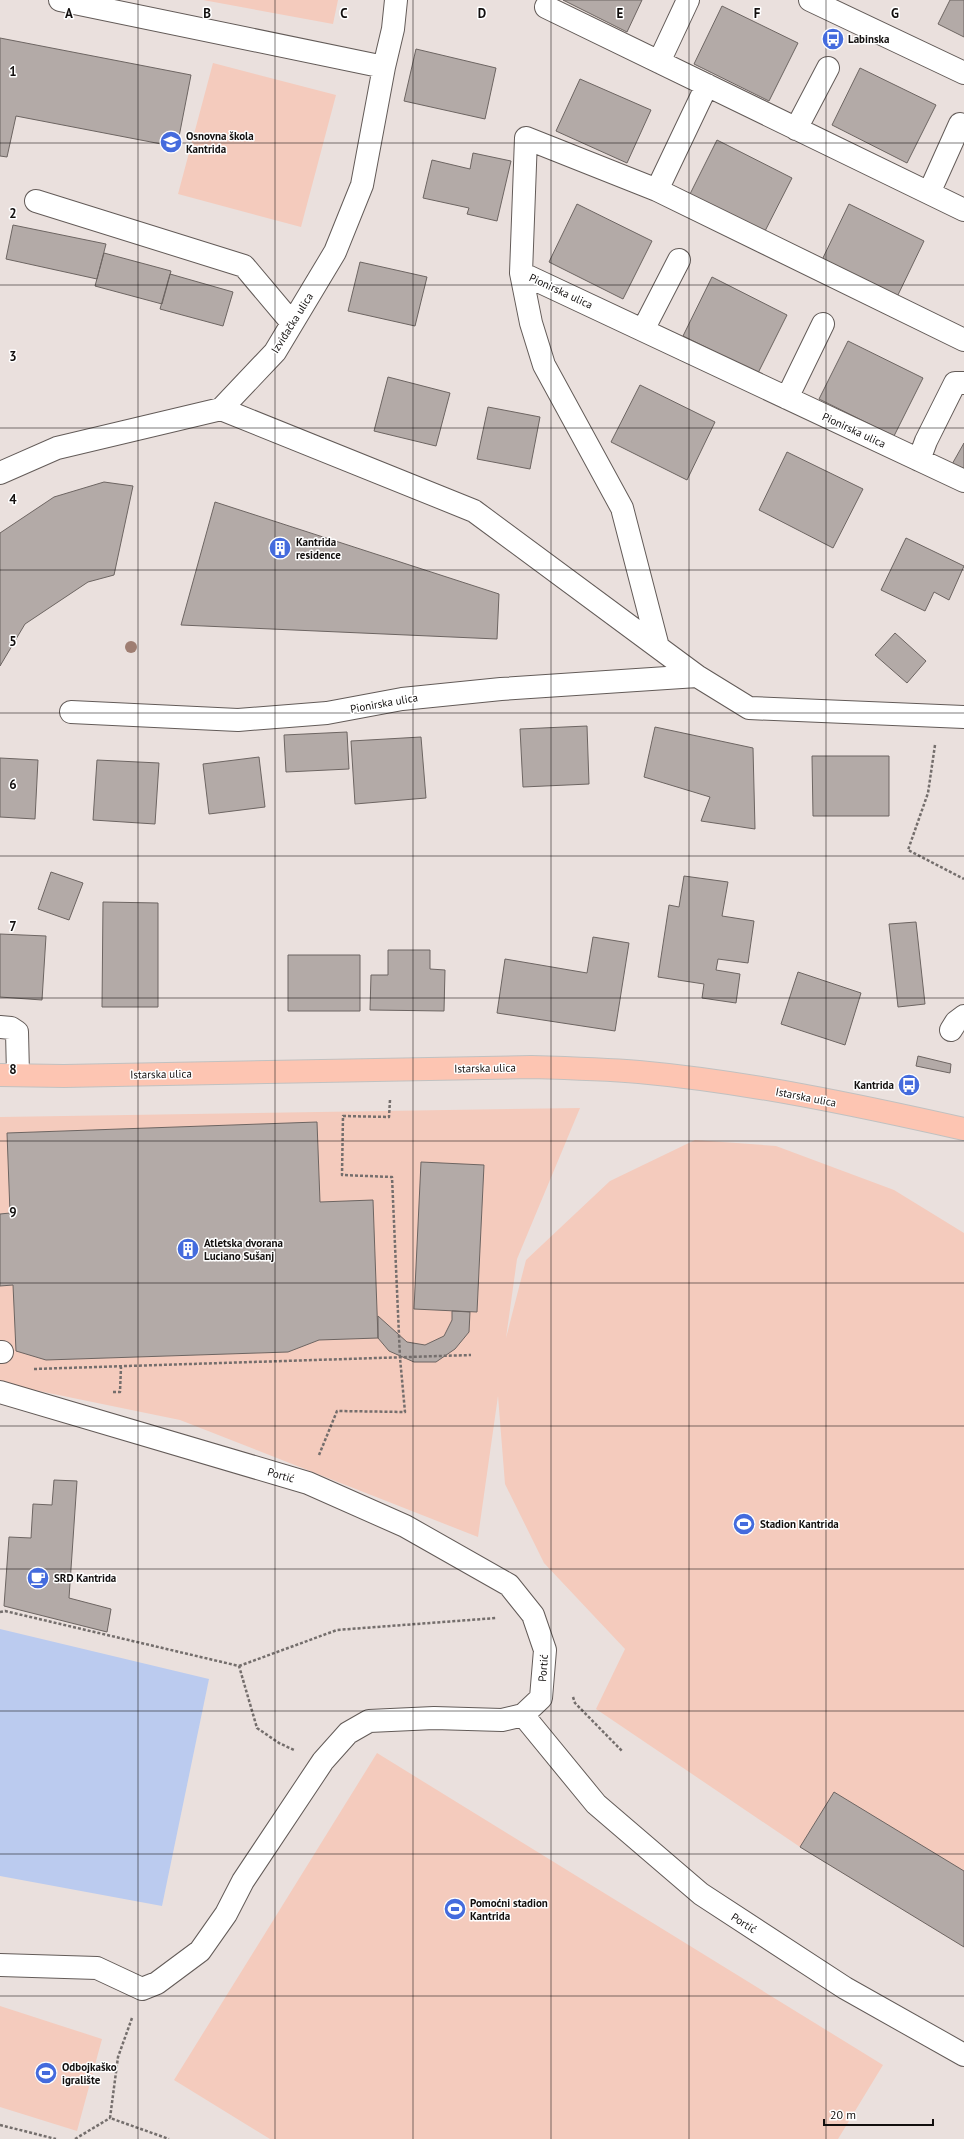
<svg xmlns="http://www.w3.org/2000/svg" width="964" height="2139" font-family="'PT Sans',sans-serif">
	<rect width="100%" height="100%" fill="#eae0dd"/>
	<path fill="#f4cbbd" d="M203,0h135l-5,24z
		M213,63l123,32 -35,132 -123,-33z
		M580,1108l-63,151 -11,79 20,-78 84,-79 85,-41 81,6 118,44 70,43v714l-164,-100 -204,-138 29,-60 -81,-86 -39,-79 -7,-88 -20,141 -298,-117 -180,-37v-266z
		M377,1753l506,312 -45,74h-568l-96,-59z
		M0,2006l102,33 -25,92 -77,-24z"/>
	<path fill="#bbcbef" d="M0,1629l209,50 -47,227 -162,-30z"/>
	<path fill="#b3aaa7" stroke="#6d6562" d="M563,0h79l-15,32z
		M950,0h14v37l-26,-13z
		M722,6l76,37 -29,58 -75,-37z
		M0,38l191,37 -14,72 -161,-31 -9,41 -7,-1z
		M416,49l80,19 -11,51 -81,-18z
		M860,68l76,37 -29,58 -75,-38z
		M580,79l71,31 -24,53 -71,-32z
		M717,140l75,38 -29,57 -75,-37z
		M473,153l38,8 -14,60 -30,-7 2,-6 -46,-10 9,-38 38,9z
		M577,204l75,37 -29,58 -74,-37z
		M849,204l75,37 -28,58 -75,-37z
		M13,225l93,19 -9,35 -91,-20z
		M104,253l67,18 -9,33 -67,-18z
		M360,262l67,15 -12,49 -67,-15z
		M170,274l63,18 -10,34 -63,-17z
		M712,277l75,38 -29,58 -75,-37z
		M848,341l75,37 -29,58 -75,-37z
		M388,377l62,16 -14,53 -62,-15z
		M640,385l75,37 -28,58 -76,-38z
		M488,407l52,10 -10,52 -53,-10z
		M964,443v30l-13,-7z
		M787,452l76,37 -30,59 -74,-38z
		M104,482l29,4 -19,89 -26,7 -63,42 -25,42v-133l54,-36z
		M215,502l284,92 -2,45 -316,-14z
		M906,538l58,28 -15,34 -15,-8 -9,19 -44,-21z
		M895,633l31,28 -19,22 -32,-28z
		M587,726l2,58 -66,3 -3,-58z
		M655,727l98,21 2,81 -54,-8 9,-24 -66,-20z
		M347,732l2,37 -63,3 -2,-37z
		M421,737l5,61 -71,6 -4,-63z
		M812,756h77v60h-76z
		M259,757l6,50 -56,7 -6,-50z
		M0,758l38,2 -3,59 -35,-2z
		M97,760l62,3 -4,61 -62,-4z
		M51,872l32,11 -14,37 -31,-11z
		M684,876l44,6 -6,34 32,5 -6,42 -30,-4 -2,11 24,4 -4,29 -34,-5 2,-14 -46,-7 11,-72 10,2z
		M103,902l55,1v104h-56z
		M916,922l9,82 -27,3 -9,-83z
		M0,934l46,2 -4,64 -42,-3z
		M593,937l36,6 -14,88 -118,-18 8,-54 82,14z
		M388,950h42v19l15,1 -1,41 -74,-1 1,-35h17z
		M288,955h72v56h-72z
		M798,972l63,21 -16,52 -64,-21z
		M918,1056l33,8 -1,9 -34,-7z
		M317,1122l3,80 53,-2 5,138 -59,2 -31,12 -242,8 -30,-9 -3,-66 -13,1v-72l10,-1 -3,-80z
		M421,1162l63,3 -7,147 -63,-3z
		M452,1311l18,1 -1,20 -14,17 -19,13h-22l-25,-11 -11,-13v-22l29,26 18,3 19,-9 8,-16z
		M54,1480l23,1 -8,117 42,11 -4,23 -103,-26 5,-69 22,1 2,-34 19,1z
		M834,1792l130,79v76l-164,-100z"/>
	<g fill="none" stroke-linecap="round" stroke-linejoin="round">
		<g stroke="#635b58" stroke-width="24">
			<path id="minor" d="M60,0l324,67
				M810,0l154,73
				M546,7l418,203
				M659,62l29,-62
				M796,129l32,-61
				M657,190l50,-105
				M929,193l31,-69
				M36,201l208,65 48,57
				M521,273l443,208
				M643,330l36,-70
				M787,398l36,-74
				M221,409l253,102 223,165 52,32 215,9
				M919,460l7,-19 29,-58h9
				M0,473l57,-25 164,-39 54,-57 60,-100 27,-67 22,-118 9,-38 3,-29
				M658,647l-36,-139 -78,-143 -13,-42 -10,-50 5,-135 131,52 307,150
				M71,712l167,8 89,-7 75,-14 99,-10 196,-13
				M0,1027l11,1 6,4 1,42
				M951,1030l5,-8 8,-6
				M0,1352h2
				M0,1392l308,91 97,43 104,59 24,30 12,35 -4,48 -18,17 73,89 105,90 144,94 119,67
				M0,1965l97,3 45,21 15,-6 43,-32 26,-37 17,-33 80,-120 25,-28 21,-12 65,-3 68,2 21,-5"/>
		</g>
		<g stroke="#c1c1c0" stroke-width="24">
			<path id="major" d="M0,1075l64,1 467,-9c36,1 72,2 108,5 109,10 218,33 325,57"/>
		</g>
		<path stroke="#746e6c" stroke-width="2.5" stroke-dasharray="3 2" stroke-linecap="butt" d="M935,745l-7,48 -20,57 56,29
			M34,1369l437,-14
			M113,1392h7l1,-25
			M319,1455l18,-44 68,1 -5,-54 -8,-181 -50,-2 1,-59 46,1 1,-17
			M0,1612l5,-1 234,55 18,62 22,15 15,7
			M239,1666l98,-36 159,-12
			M573,1697l2,6 48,49
			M132,2018l-14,39 -8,61 59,21
			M0,2125l56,14
			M75,2139l35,-21"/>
		<use href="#minor" stroke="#fff" stroke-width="22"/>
		<use href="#major" stroke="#fdc5b2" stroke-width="22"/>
	</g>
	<circle fill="#9f7e72" cx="131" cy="647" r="6"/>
	<path fill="none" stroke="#120f0e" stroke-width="1" stroke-opacity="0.55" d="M138,0v2139M275,0v2139M413,0v2139M551,0v2139M689,0v2139M826,0v2139M0,143h964M0,285h964M0,428h964M0,570h964M0,713h964M0,856h964M0,998h964M0,1141h964M0,1283h964M0,1426h964M0,1569h964M0,1711h964M0,1854h964M0,1996h964"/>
	<defs>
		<g id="bus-disc" transform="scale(1.15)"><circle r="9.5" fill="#446bdd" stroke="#fff"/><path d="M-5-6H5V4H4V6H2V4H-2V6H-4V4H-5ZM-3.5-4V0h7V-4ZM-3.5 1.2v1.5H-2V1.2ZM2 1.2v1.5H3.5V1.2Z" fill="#fff"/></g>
		<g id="school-disc" transform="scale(1.15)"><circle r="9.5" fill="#446bdd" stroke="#fff"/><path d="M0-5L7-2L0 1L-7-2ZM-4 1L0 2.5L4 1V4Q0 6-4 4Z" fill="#fff"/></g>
		<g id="building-disc" transform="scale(1.15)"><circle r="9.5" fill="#446bdd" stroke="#fff"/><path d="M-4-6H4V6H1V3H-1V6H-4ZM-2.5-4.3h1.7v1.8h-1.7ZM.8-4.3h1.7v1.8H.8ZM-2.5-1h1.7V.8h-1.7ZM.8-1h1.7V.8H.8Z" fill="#fff"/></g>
		<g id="stadium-disc" transform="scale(1.15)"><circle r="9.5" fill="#446bdd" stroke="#fff"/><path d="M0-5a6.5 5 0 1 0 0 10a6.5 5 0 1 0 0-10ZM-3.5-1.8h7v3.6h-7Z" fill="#fff"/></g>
		<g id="cafe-disc" transform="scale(1.15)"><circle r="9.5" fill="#446bdd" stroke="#fff"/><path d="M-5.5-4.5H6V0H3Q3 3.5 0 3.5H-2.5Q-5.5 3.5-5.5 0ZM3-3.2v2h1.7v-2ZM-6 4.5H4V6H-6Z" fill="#fff"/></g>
	</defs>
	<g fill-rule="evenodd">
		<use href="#bus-disc" x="833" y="39"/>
		<use href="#school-disc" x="171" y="142"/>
		<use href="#building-disc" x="280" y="548"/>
		<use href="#bus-disc" x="909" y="1085"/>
		<use href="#building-disc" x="188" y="1249"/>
		<use href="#stadium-disc" x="744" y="1524"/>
		<use href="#cafe-disc" x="38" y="1578"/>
		<use href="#stadium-disc" x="455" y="1909"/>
		<use href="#stadium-disc" x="46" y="2073"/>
	</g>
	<g text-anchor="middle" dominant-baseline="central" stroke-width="3" stroke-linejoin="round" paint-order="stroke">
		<g font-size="11" font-weight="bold" fill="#120f0e" stroke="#fff" text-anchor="start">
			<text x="848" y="39">Labinska</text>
			<text x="186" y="136">Osnovna škola<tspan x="186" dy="13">Kantrida</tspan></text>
			<text x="296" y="542">Kantrida<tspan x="296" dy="13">residence</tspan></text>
			<text x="894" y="1085" text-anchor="end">Kantrida</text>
			<text x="204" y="1243">Atletska dvorana<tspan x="204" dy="13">Luciano Sušanj</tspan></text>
			<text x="760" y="1524">Stadion Kantrida</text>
			<text x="54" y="1578">SRD Kantrida</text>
			<text x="470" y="1903">Pomoćni stadion<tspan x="470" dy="13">Kantrida</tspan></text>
			<text x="62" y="2067">Odbojkaško<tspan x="62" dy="13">igralište</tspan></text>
		</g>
		<g font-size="11" fill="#120f0e" stroke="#fff">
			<text transform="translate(561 291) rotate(25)">Pionirska ulica</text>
			<text transform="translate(292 323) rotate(-58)">Izviđačka ulica</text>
			<text transform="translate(854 430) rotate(25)">Pionirska ulica</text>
			<text transform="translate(384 703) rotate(-10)">Pionirska ulica</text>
			<text transform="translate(485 1068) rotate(-1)">Istarska ulica</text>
			<text transform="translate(161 1074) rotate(-1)">Istarska ulica</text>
			<text transform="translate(806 1097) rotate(11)">Istarska ulica</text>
			<text transform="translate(281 1475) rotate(16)">Portić</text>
			<text transform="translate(543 1668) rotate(-86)">Portić</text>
			<text transform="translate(744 1923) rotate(33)">Portić</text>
		</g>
	</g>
	<g font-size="13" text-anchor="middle" font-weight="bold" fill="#120f0e" stroke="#fff" stroke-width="3" stroke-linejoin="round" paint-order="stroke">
		<text x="69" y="18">A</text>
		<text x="207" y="18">B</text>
		<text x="344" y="18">C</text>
		<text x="482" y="18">D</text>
		<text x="620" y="18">E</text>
		<text x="757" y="18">F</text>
		<text x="895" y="18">G</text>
		<text x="13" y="76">1</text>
		<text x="13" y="218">2</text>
		<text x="13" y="361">3</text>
		<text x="13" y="504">4</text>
		<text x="13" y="646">5</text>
		<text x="13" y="789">6</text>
		<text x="13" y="931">7</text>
		<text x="13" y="1074">8</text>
		<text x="13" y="1217">9</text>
	</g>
	<path d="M824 2119v6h109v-6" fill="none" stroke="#120f0e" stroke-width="2"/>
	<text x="830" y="2119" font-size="12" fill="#120f0e" stroke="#ffffff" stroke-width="3" paint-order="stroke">20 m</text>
</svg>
